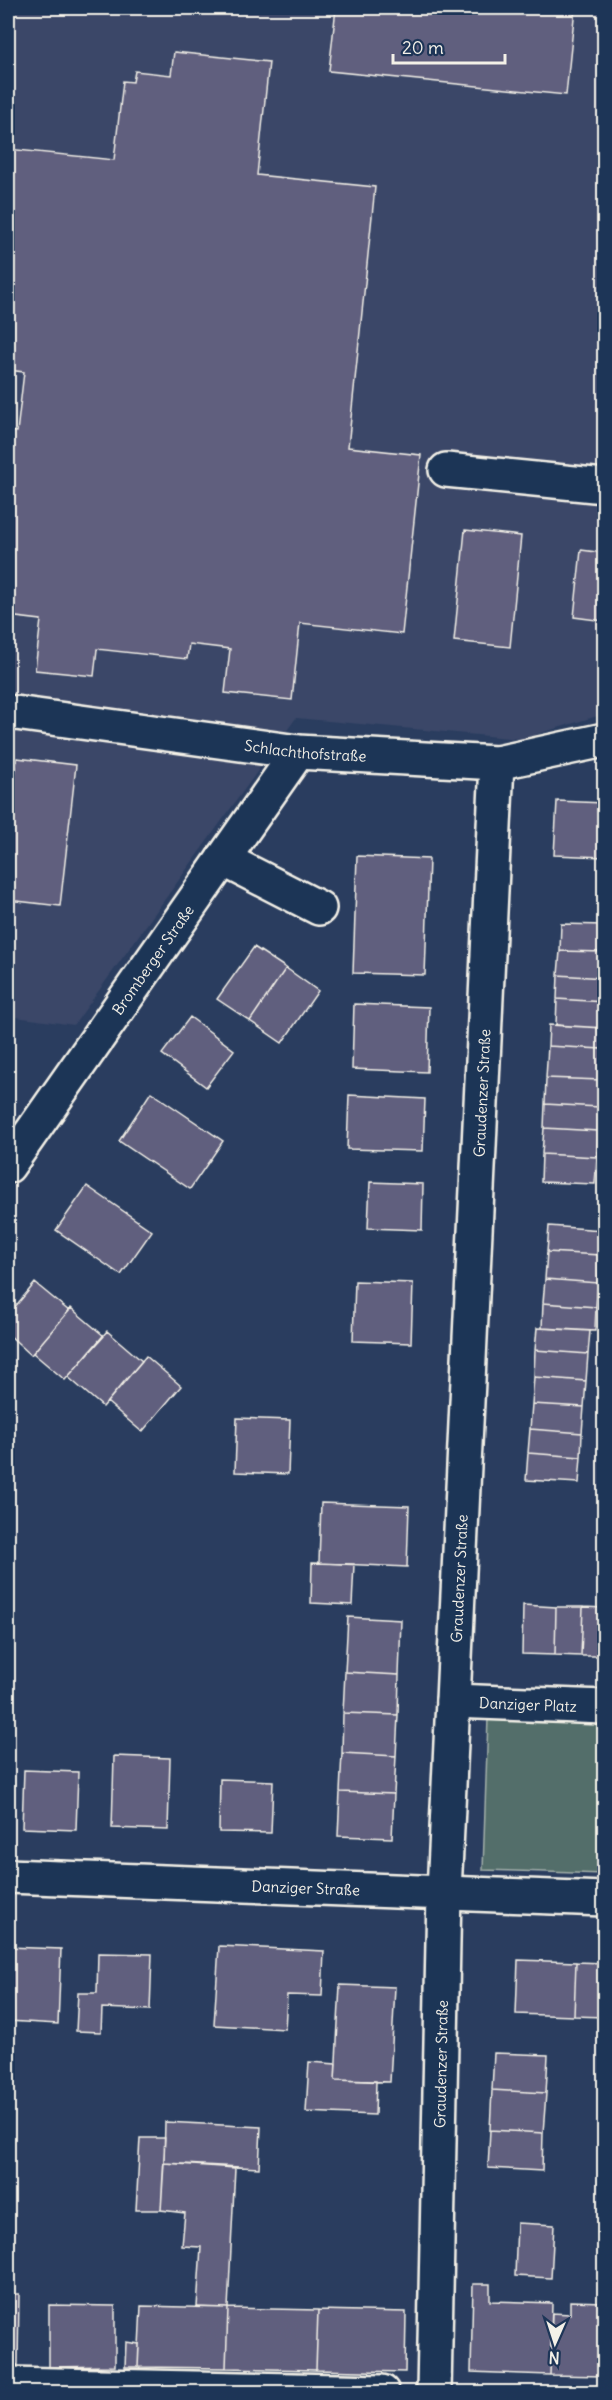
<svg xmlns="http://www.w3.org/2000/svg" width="612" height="2400" font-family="Delius,sans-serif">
	<rect width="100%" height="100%" fill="#2a3d5f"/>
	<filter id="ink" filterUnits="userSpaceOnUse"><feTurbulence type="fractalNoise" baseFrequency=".0167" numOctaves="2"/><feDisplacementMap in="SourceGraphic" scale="12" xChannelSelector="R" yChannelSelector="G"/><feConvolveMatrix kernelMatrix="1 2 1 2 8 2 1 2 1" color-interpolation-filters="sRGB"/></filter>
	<g filter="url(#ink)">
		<path fill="#3a4768" d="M8,8h596v706l-83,25 -225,-21 -222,307 -66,-9z"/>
		<path fill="#536e6b" stroke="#a4b0aa" stroke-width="1.5" d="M488,1718l116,3v153l-121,-4z"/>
		<path fill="#605e7e" stroke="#f4f1e8" stroke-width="1.5" d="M336,8h239l-9,87 -237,-24z
			M174,52l95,10 -12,113 118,12 -27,260 73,8 -19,179 -102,-11 -8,77 -67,-7 5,-44 -41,-5 -2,15 -90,-10 -3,27 -59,-6 6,-50 -33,-4v-185l9,1 7,-60 -16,-2v-221l106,11 9,-79 10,1 2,-11 36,4z
			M465,530l56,6 -11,111 -56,-6z
			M581,550l23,3v68l-30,-4z
			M17,758l59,7 -16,141 -52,-6v-61z
			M557,801l47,2v54l-50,-2z
			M357,856l72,3 -4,116 -72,-2z
			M561,924l43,1v27l-44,-1z
			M254,947l32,21 -36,53 -33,-22z
			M560,951l44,1v26l-46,-3z
			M286,968l32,23 -36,52 -32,-22z
			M558,975l46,3v24l-47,-3z
			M557,999l47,3v26l-48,-3z
			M354,1004l75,3 -2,65 -75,-3z
			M190,1017l44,33 -28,37 -44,-33z
			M549,1025l55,3 -2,21 -54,-3z
			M548,1046l54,3 -1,31 -55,-2z
			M546,1078l55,2 -2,27 -54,-3z
			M151,1092l72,49 -33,48 -71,-48z
			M349,1095l76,4 -2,52 -76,-2z
			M545,1104l54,3 -1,24 -54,-3z
			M544,1128l54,3 -1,26 -55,-3z
			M542,1154l55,3 -2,27 -54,-2z
			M370,1182l53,2 -1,46 -54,-2z
			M87,1186l65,45 -31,44 -65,-45z
			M549,1226l53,4 -2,25 -53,-3z
			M547,1252l53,3 -2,28 -53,-4z
			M545,1279l53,4 -2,24 -53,-4z
			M355,1281l58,2 -2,60 -58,-2z
			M35,1283l34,28 -38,44 -23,-21v-19z
			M543,1303l53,4 -1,24 -53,-3z
			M71,1308l33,28 -39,44 -32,-27z
			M537,1328l53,3 -2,23 -53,-4z
			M107,1331l35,30 -39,46 -35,-30z
			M535,1350l53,4 -2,27 -52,-4z
			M146,1356l35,30 -39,46 -35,-30z
			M534,1377l52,4 -2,26 -52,-3z
			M532,1404l52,3 -2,26 -52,-4z
			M237,1418l53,2 -2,54 -53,-2z
			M530,1429l52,4 -1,24 -53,-4z
			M528,1453l53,4 -2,26 -53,-3z
			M321,1503l88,3 -2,61 -88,-4z
			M312,1563l42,1 -2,41 -41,-2z
			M523,1605l33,2 -1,48 -33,-1z
			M556,1607h27l-2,49 -26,-1z
			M583,1607l21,1v48h-23z
			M348,1617l53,3 -2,55 -54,-3z
			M345,1672l54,3 -1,40 -55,-2z
			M343,1713l55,2 -2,41 -54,-3z
			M342,1753l54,3 -2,38 -54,-2z
			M114,1756l56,2 -2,72 -56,-2z
			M24,1770l54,2 -2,58 -54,-2z
			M220,1779l53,2 -2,52 -52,-1z
			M340,1792l54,2 -2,44 -54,-2z
			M219,1946l105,5 -2,45 -35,-1 -2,34 -71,-4z
			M8,1947l53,2 -3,75 -50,-3z
			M98,1953l54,1 -2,56 -48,-2 -1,24 -25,-1 2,-38h19z
			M518,1960l58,2 -2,54 -58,-2z
			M576,1962l28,1v54l-30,-1z
			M340,1985l55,2 -5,95 -55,-2z
			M494,2053l54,2 -2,38 -54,-3z
			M309,2062l27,2 -1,16 41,1 -1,34 -69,-3z
			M492,2090l54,3 -3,40 -53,-3z
			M165,2122l96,5 -2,41 -95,-5z
			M490,2130l53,3 -1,38 -54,-3z
			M140,2138h25l-4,72h-25z
			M164,2163l71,5 -7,140 -31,-1 4,-60 -19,-1 3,-33 -24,-3z
			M517,2223l37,2 -3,53 -36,-2z
			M473,2284h17v17l62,2 -2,72 -79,-3z
			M8,2294h11l-1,71h-10z
			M570,2301l34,1v74l-54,-1 2,-62 18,1z
			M49,2305l66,1v60l-66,1z
			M141,2306l87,2 -2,60 -88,-1z
			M228,2308l90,2 -2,60 -90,-2z
			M318,2310l88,2 -1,60 -89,-2z
			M126,2342l13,2 -1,23h-13z"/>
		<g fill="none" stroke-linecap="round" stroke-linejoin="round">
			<g stroke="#f4f1e8" stroke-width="38">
				<g id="minor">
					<path d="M446,470l158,16"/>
					<path id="s1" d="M8,712l290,40 199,11 107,-23"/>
					<path d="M223,859l96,49"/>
					<path id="s2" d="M8,1166l290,-414"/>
					<path id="s3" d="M453,1701l151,6"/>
					<path id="s4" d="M8,1876l596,23"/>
					<path d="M8,2384l374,8"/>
					<path id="s5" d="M434,2392l10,-500 53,-1129"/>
				</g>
			</g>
			<use href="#minor" stroke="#1d3557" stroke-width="33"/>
		</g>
	</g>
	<g text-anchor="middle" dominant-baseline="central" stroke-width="5" stroke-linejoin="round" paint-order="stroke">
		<g font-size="15" fill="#f4f1e8" stroke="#1d3557">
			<text stroke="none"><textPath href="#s1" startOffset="300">Schlachthofstraße</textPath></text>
			<text stroke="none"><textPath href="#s2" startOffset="252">Bromberger Straße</textPath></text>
			<text stroke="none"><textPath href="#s5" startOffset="1300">Graudenzer Straße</textPath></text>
			<text stroke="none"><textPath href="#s5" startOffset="814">Graudenzer Straße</textPath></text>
			<text stroke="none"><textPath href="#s3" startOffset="75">Danziger Platz</textPath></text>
			<text stroke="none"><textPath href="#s4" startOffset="298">Danziger Straße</textPath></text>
			<text stroke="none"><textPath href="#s5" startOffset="328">Graudenzer Straße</textPath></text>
		</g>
	</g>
	<rect width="612" height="2400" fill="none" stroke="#1d3557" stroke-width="30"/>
	<rect x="15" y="15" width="582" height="2370" fill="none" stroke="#f4f1e8" stroke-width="2" filter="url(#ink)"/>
	<g transform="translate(555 2343) rotate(183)" stroke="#1d3557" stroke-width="4.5" paint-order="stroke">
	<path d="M0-4.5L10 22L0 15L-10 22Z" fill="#f4f1e8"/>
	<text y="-9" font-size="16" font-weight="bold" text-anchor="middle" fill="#f4f1e8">N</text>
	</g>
	<path d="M393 54v9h112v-9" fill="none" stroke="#f4f1e8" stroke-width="3"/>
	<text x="402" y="54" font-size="18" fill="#f4f1e8" stroke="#1d3557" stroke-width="4.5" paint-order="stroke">20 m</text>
</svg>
